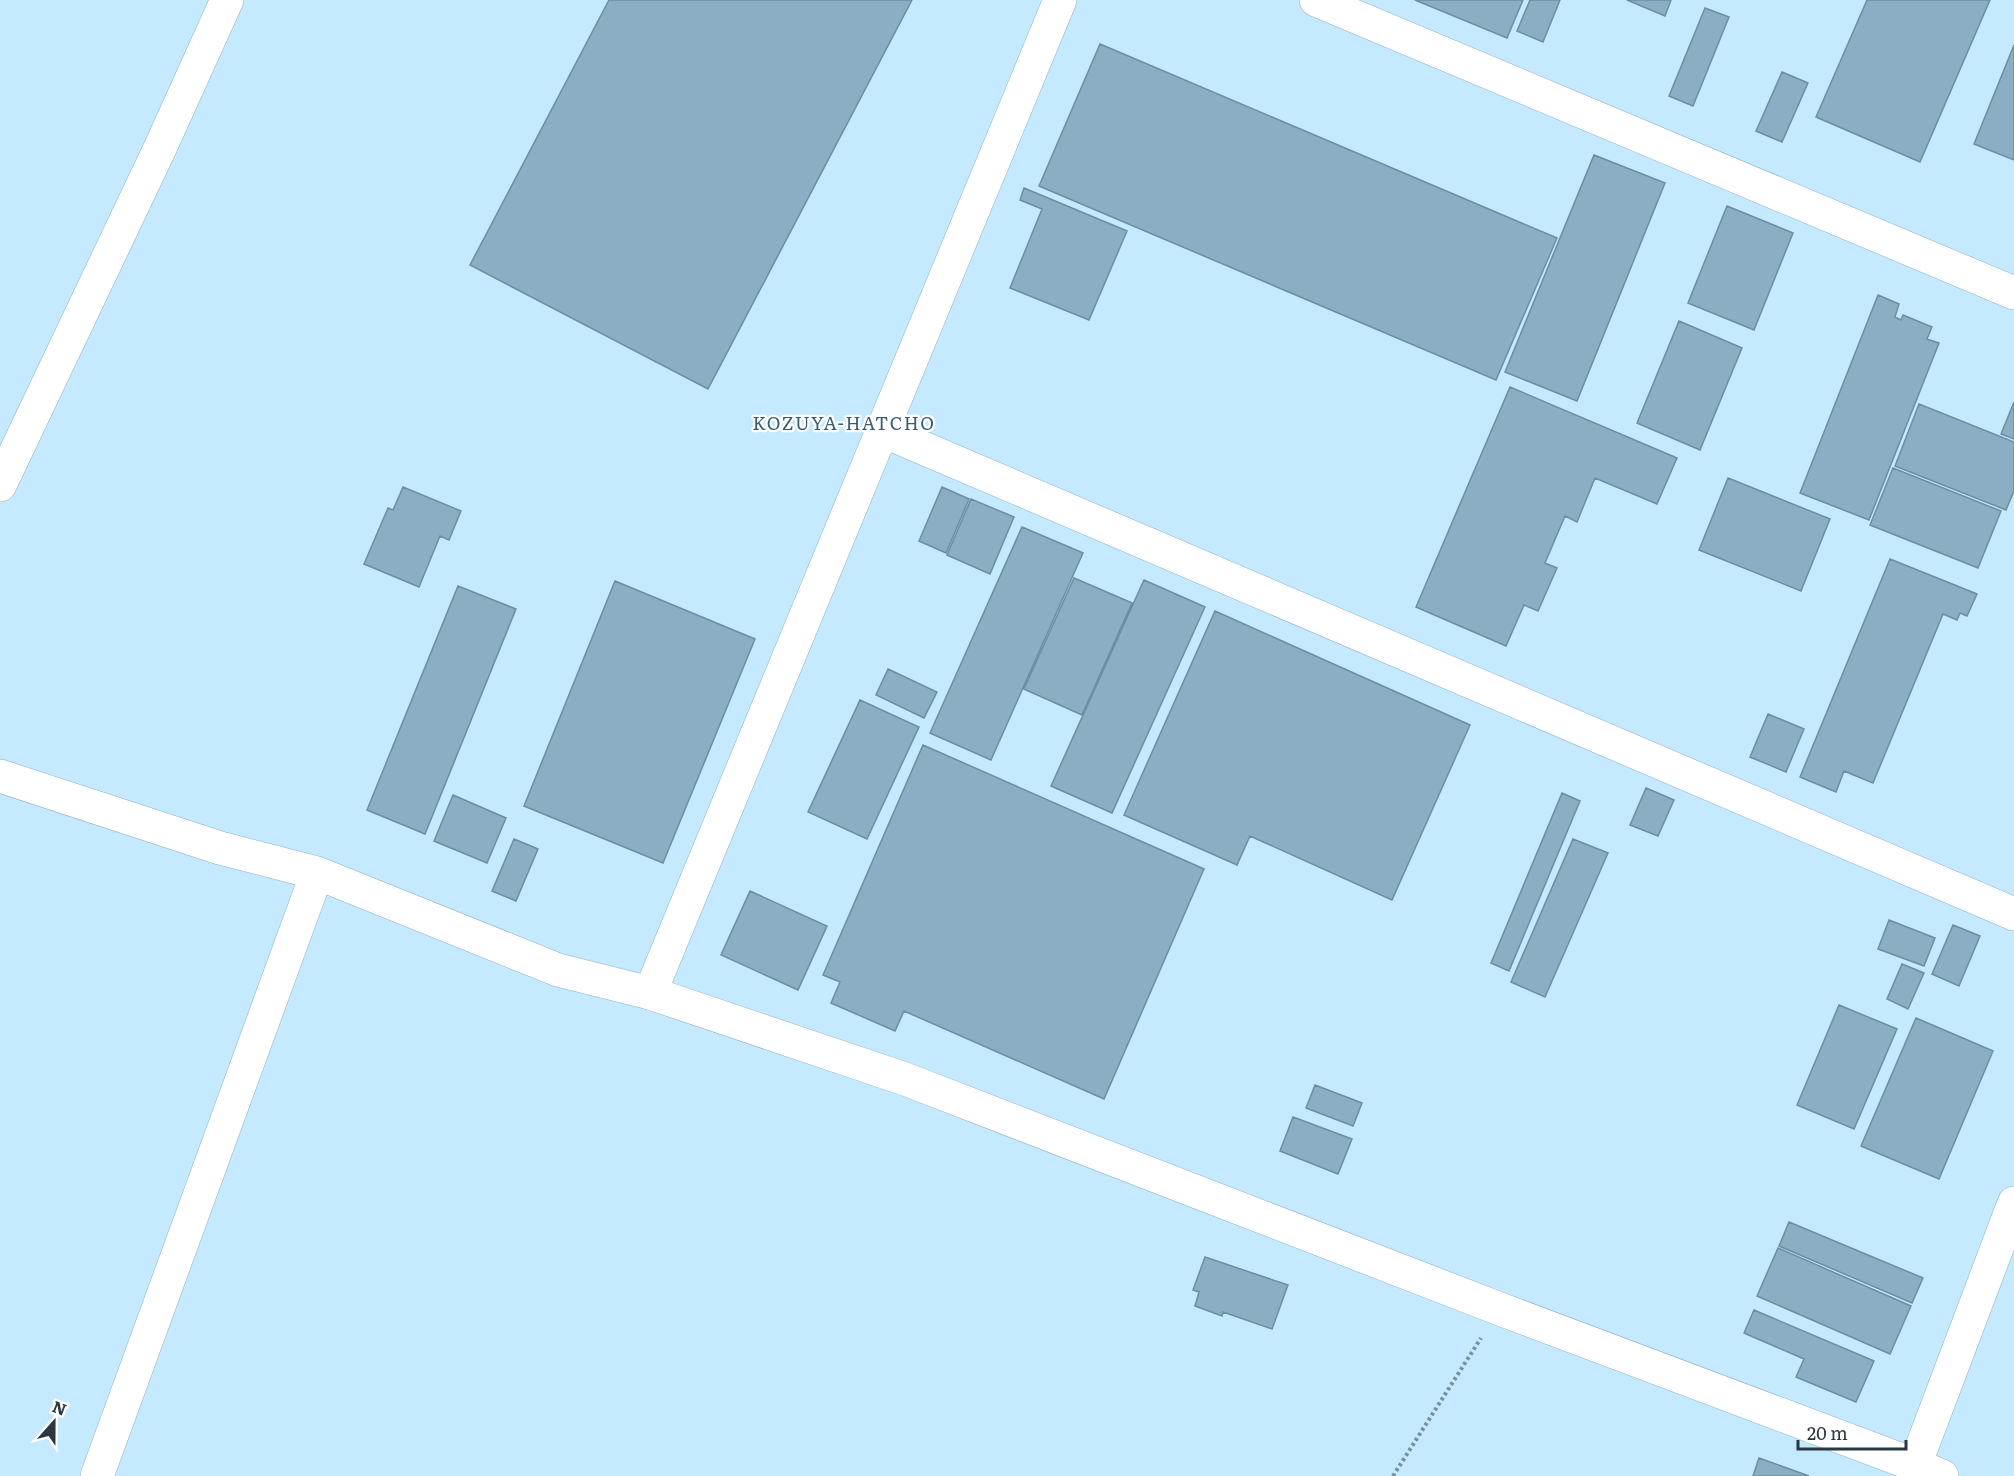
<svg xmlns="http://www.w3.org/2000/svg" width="2014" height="1476" font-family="Literata,serif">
	<rect width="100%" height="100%" fill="#c5eaff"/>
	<path fill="#8baec2" stroke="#6c8ea1" stroke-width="1.5" d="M609,0h303l-204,389 -238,-124z
		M1415,0h108l-16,38z
		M1530,0h30l-17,42 -26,-11z
		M1627,0h44l-6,16z
		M1867,0h123l-70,162 -104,-45z
		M1705,8l24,9 -36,89 -24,-10z
		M1100,44l457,194 -61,142 -457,-194z
		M2014,45v115l-40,-16z
		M1782,72l26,11 -26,59 -26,-11z
		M1594,155l71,28 -88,218 -72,-29z
		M1024,188l103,43 -38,89 -79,-32 32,-79 -22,-9z
		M1727,206l66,27 -39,97 -66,-27z
		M1878,295l21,9 -4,13 6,3 2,-5 29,12 -5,12 12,4 -70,177 -69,-27z
		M1679,321l63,27 -42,102 -63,-27z
		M1510,387l167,71 -20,46 -62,-26 -18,44 -12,-6 -20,47 12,5 -19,43 -14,-6 -18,41 -90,-39z
		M2014,402v37l-13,-5z
		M1919,404l95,38v49l-8,19 -111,-44z
		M1893,468l108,43 -23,57 -108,-43z
		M1728,478l102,41 -29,72 -102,-41z
		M403,487l58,24 -12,29 -9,-4 -21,51 -55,-23 24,-56 5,2z
		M942,487l27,12 -23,54 -27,-12z
		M971,499l43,18 -24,57 -43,-19z
		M1022,527l61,26 -92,207 -61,-27z
		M1890,559l87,35 -10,22 -7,-3 -3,7 -14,-6 -70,169 -29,-12 -8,21 -36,-15z
		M1074,578l58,25 -50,112 -58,-26z
		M1144,580l61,27 -93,206 -61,-27z
		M615,581l140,58 -92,224 -139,-57z
		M458,586l58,23 -91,225 -58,-24z
		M1215,611l255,114 -78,175 -142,-64 -13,29 -113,-50z
		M888,669l49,23 -13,26 -48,-23z
		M860,700l59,27 -52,112 -59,-27z
		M1768,714l36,15 -18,43 -36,-15z
		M923,745l281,124 -100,230 -200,-88 -9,20 -64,-28 9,-21 -17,-7z
		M1646,788l28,12 -16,36 -28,-11z
		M1562,793l18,8 -71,170 -18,-8z
		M453,795l53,23 -19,45 -53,-22z
		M514,839l24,10 -22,52 -24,-10z
		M1573,839l35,14 -63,144 -34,-15z
		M750,891l77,35 -29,64 -77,-35z
		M1889,920l46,18 -11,28 -46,-17z
		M1953,925l27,11 -21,50 -27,-12z
		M1902,964l22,9 -16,36 -21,-10z
		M1839,1005l58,24 -43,100 -57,-24z
		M1916,1018l77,33 -54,128 -78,-33z
		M1315,1085l47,18 -9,23 -47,-18z
		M1293,1117l59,22 -14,35 -58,-23z
		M1789,1222l134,56 -11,25 -133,-57z
		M1778,1248l133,58 -21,48 -133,-58z
		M1205,1257l83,28 -16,44 -49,-17 -1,4 -27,-10 4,-14 -6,-2z
		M1754,1310l120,51 -18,41 -60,-25 8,-18 -60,-26z
		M1759,1458l50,18h-56z"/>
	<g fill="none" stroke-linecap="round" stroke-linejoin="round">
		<g stroke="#8db0c4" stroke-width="34">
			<path id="minor" d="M1316,0l698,293
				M881,430l1133,484
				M0,485l161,-339 66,-146
				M0,776l220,72 97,25 241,97 92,23
				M1915,1465l27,11
				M97,1476l220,-603"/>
		</g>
		<g stroke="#8db0c4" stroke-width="34">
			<path id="tertiary" d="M1060,0l-410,993 255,86 595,230 415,156 99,-262"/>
		</g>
		<path stroke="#768f9e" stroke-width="4" stroke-dasharray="3 3" stroke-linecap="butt" d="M1393,1476l88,-138"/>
		<use href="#minor" stroke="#fff" stroke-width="33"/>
		<use href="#tertiary" stroke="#fff" stroke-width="33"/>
	</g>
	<g text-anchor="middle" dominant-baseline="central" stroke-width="4.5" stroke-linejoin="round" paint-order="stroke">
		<g font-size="18" letter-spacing="1.5" fill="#3b5c6e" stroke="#fff">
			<text x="844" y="422">KOZUYA-HATCHO</text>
		</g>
	</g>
	<g transform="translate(54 1422) rotate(21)" stroke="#ffffff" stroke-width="4.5" paint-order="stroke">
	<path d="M0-4.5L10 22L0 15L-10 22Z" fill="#2a3841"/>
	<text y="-9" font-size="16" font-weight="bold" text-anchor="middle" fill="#2a3841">N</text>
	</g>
	<path d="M1798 1440v9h108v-9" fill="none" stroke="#2a3841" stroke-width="3"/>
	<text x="1807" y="1440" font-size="18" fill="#2a3841" stroke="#ffffff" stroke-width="4.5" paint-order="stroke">20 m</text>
</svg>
